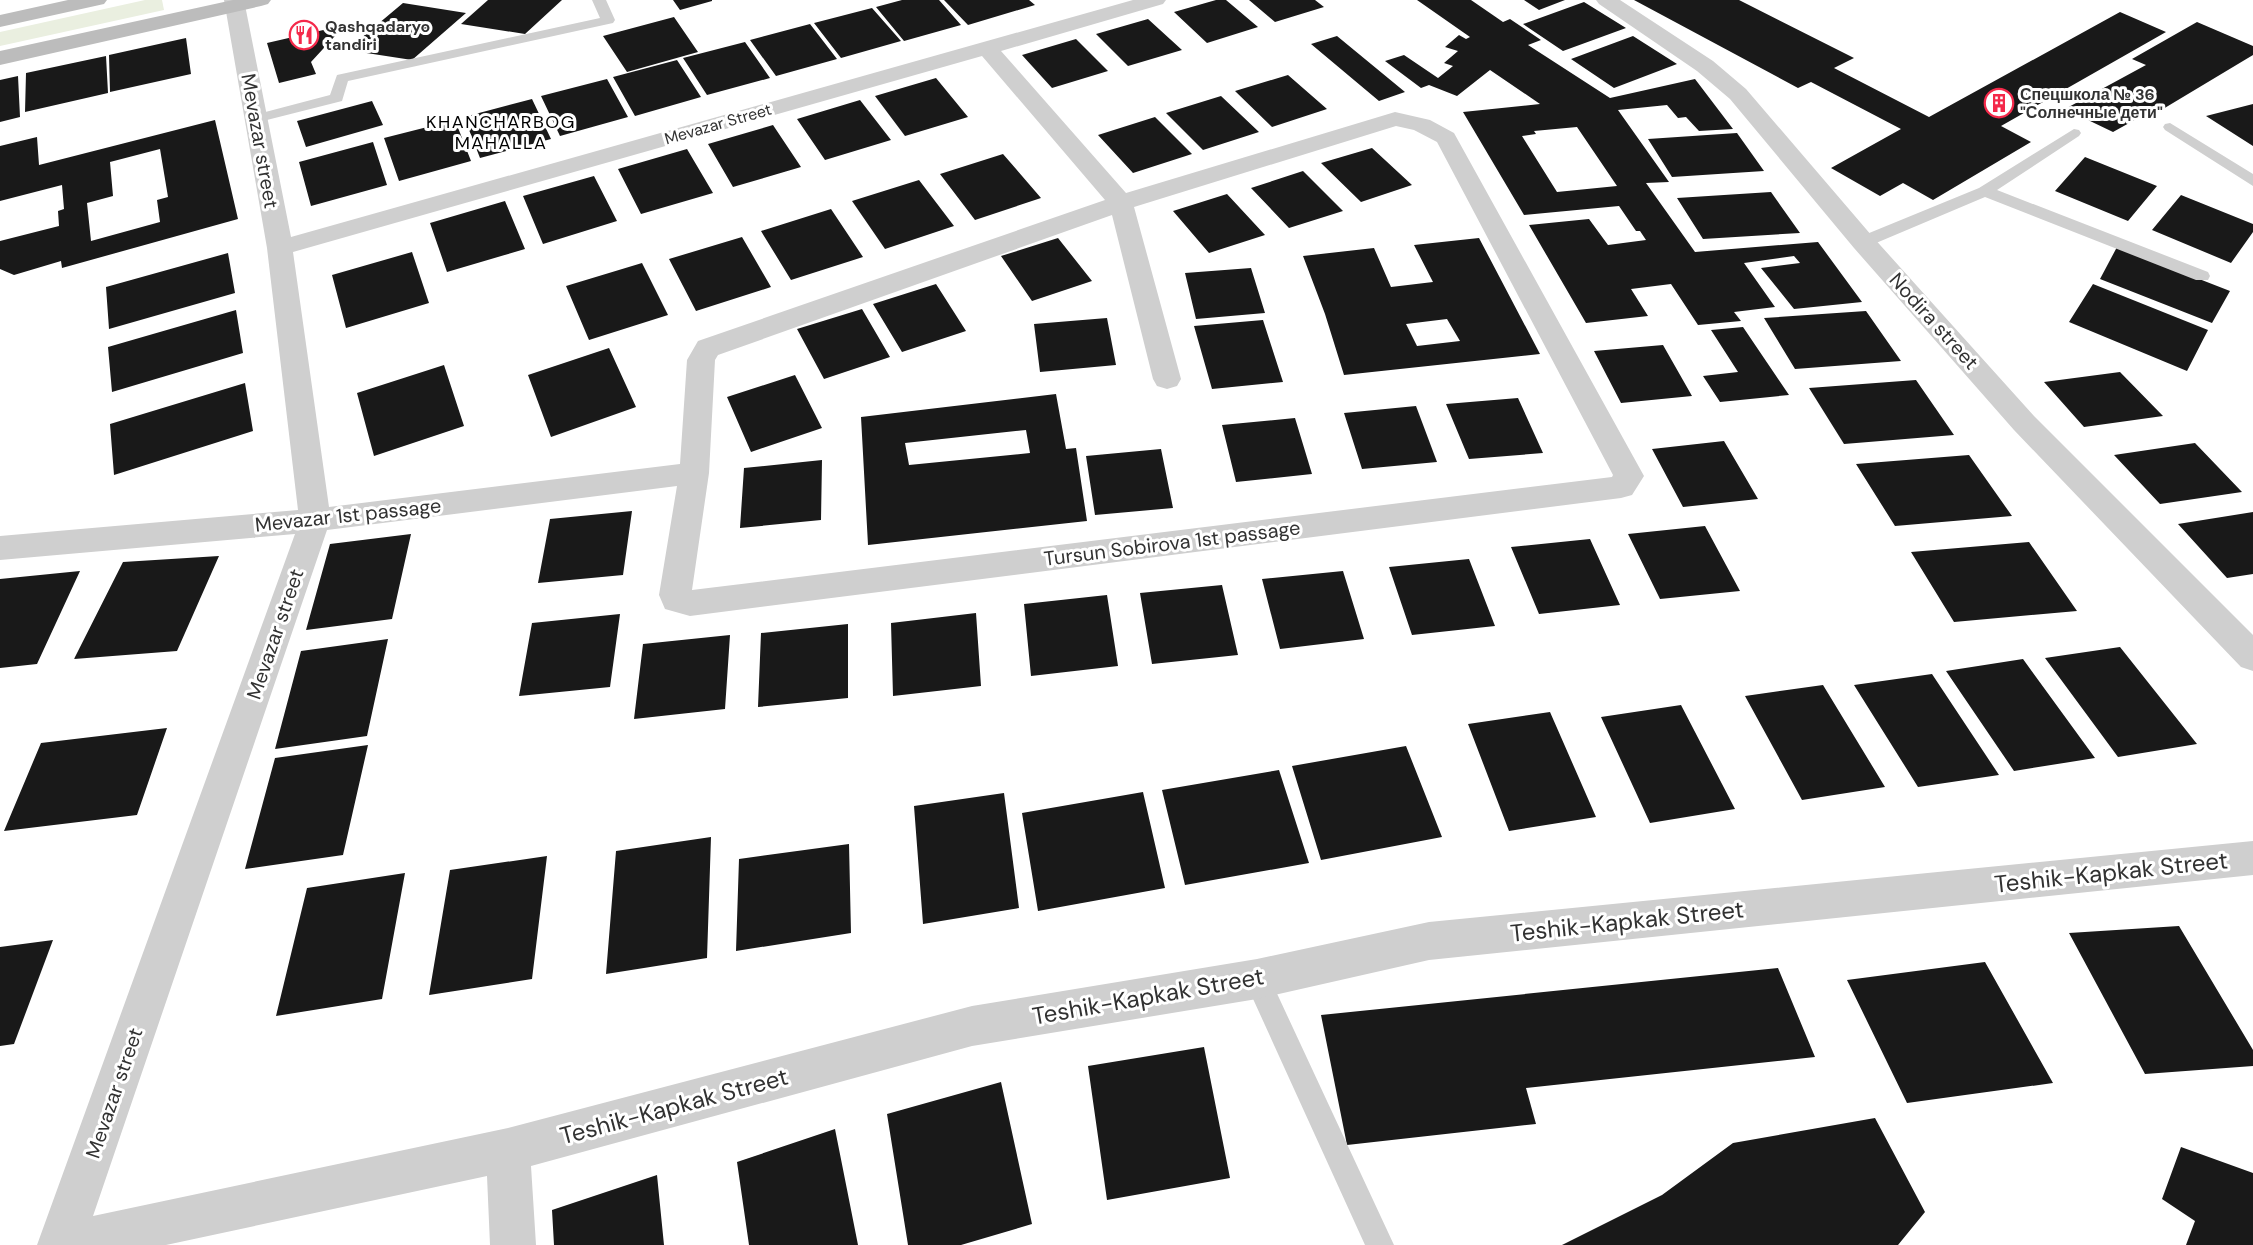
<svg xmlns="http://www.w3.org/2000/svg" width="2253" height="1245" font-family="'DM Sans',sans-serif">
	<rect width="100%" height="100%" fill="#fff"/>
	<path fill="#eaefe0" d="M145,0h17l2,10 -164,36v-14z"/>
	<path fill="#191919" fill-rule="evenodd" d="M488,0h74l-37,34 -64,-10z
		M673,0h39v1l-32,9z
		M902,0h37l22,25 -57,16 -28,-34z
		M944,0h85l6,5 -67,20z
		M1216,0h10l32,27 -51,16 -33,-31z
		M1249,0h66l9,7 -49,15z
		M1417,0h54l32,22 7,-3 31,21 -13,5 82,53 85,-19 38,50 -34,2 -13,-14 -8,1 -11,-13 -49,5 51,72 -23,1 49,69 123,-10 44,60 -68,7 -33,-41 39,-5 -6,-7 -50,7 31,44 -41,5 7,9 -43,4 -27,-41 -40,5 17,27 -62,7 -57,-98 60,-6 19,26 38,-5 -6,-9h-4l-17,-25 -95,9 -61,-103 77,-8 -50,-34 -33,26 -28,-11 -8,3 -36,-27 19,-6 34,23 15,-12 -9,-3 14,-12 -13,-4 14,-12 7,4 4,-2zM1577,127l40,59 -60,6 -35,-56 14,-2 -2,-3z
		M1524,0h41l-26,10z
		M1634,0h105l115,58 -20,10 95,49 191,-105 46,20 -165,94 30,16 -98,58 -30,-17 -23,13 -49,-28 70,-39 -90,-47 -13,6z
		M1584,2l42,26 -63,23 -40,-27z
		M403,3l63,10 -54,47 -65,-10z
		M872,8l29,33 -60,17 -27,-35z
		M674,17l24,35 -71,20 -24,-36z
		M1148,19l34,31 -54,16 -32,-32z
		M2197,22l56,24v9l-90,54 -5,-2 -45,25 -48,-23 81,-44 -14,-6z
		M810,24l27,35 -61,17 -26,-36z
		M345,25l-34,37 5,12 -37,9 -12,-40z
		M1337,36l68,56 -26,9 -68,-57z
		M1633,36l44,28 -63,24 -43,-29z
		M186,38l5,36 -81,18 -1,-37z
		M1076,39l32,32 -56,17 -30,-33z
		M745,42l25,36 -63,17 -24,-37z
		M106,56l2,37 -83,19 1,-39z
		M677,60l24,37 -66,19 -22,-39z
		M1288,75l39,34 -55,18 -37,-36z
		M18,76l2,41 -20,5v-42z
		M936,78l32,39 -63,19 -30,-40z
		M607,79l21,38 -68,19 -19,-40z
		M1221,96l38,36 -56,18 -37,-37z
		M532,99l19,40 -71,19 -16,-41z
		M860,100l31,40 -66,20 -28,-41z
		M372,101l11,24 -77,22 -9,-26z
		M2253,104v42l-47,-30z
		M1155,117l37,37 -59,19 -35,-38z
		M215,120l23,99 -176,49 -1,-7 -47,14 -14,-6v-28l59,-15 -1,-15 6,-2 -2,-24 -62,16v-55l37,-9 2,28zM160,149l8,48 -11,3 3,22 -69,19 -4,-38 26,-7 -3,-34z
		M455,120l16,41 -72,20 -15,-43z
		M773,125l28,42 -68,20 -25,-43z
		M1737,133l27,38 -92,6 -24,-38z
		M373,142l14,43 -76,21 -12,-44z
		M1372,148l40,37 -51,17 -40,-39z
		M687,149l26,44 -72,21 -23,-45z
		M1003,154l38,44 -66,22 -35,-46z
		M2085,157l72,29 -29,35 -73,-30z
		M1303,171l40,40 -54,17 -38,-40z
		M594,176l23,45 -74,23 -20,-48z
		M919,180l35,46 -69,23 -33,-48z
		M1771,192l29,41 -97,6 -26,-41z
		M1227,194l38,41 -56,18 -36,-42z
		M2181,195l72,29v8l-22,31 -79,-33z
		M505,201l20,48 -78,23 -17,-49z
		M831,209l32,48 -72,23 -30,-49z
		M742,237l29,50 -75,24 -27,-52z
		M1058,238l34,43 -60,20 -31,-45z
		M1479,238l61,116 -196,21 -19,-61 -22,-58 71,-8 17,39 42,-5 -19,-37zM1447,319l13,22 -43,5 -11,-22z
		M2117,247l113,44 -18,32 -112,-44z
		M412,252l17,51 -83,25 -14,-53z
		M228,253l7,40 -126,36 -3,-42z
		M642,263l26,52 -79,25 -23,-54z
		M1251,268l14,45 -69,6 -11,-46z
		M936,284l30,47 -64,21 -29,-48z
		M2093,284l115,46 -21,41 -118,-49z
		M862,309l28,48 -66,22 -27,-50z
		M236,310l7,43 -131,39 -4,-45z
		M1866,311l35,50 -106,8 -31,-51z
		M1107,318l9,47 -76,7 -6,-48z
		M1263,320l20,62 -71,7 -18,-63z
		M1743,327l46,68 -69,7 -17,-26 35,-4 -27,-42z
		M1663,345l29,51 -71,7 -27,-52z
		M609,348l27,59 -85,30 -23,-62z
		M444,365l20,61 -90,30 -17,-63z
		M2120,372l43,44 -79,11 -40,-45z
		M795,375l27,53 -71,24 -24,-55z
		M1916,380l38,55 -110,9 -35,-56z
		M245,383l8,48 -139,44 -4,-51z
		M1056,394l10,55 10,-1 11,73 -219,24 -7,-128zM1026,430l4,23 -121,12 -4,-22z
		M1518,398l25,55 -74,6 -23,-55z
		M1416,406l21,56 -75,7 -18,-56z
		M1295,418l17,56 -76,8 -14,-57z
		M1724,441l34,58 -75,8 -31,-58z
		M2195,443l47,49 -82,12 -46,-49z
		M1161,449l12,59 -78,7 -9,-59z
		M1969,455l43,61 -117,10 -39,-62z
		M822,460l-1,60 -81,8 4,-60z
		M632,511l-9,64 -85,8 12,-64z
		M2253,512v62l-26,4 -49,-54z
		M1705,526l35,65 -80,8 -32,-65z
		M411,534l-19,85 -86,11 24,-86z
		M1590,539l30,66 -81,9 -28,-67z
		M2029,542l48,69 -123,11 -43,-70z
		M219,556l-42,95 -103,8 49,-97z
		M1469,559l26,67 -83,9 -23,-68z
		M80,571l-43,93 -37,4v-89z
		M1343,571l21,68 -84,10 -18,-70z
		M1222,585l16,70 -86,9 -12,-71z
		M1107,595l11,71 -87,10 -7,-72z
		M976,613l5,73 -88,10 -2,-73z
		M620,614l-10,73 -91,9 13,-73z
		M848,624v74l-90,9 3,-74z
		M730,635l-5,74 -91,10 9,-75z
		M388,639l-21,97 -92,13 26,-98z
		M2120,647l77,97 -79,13 -73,-99z
		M2023,659l72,99 -81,13 -68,-100z
		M1932,674l67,101 -81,12 -64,-102z
		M1823,685l62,102 -83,13 -57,-104z
		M1681,705l54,104 -85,14 -49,-106z
		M1550,712l46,105 -87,14 -41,-107z
		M167,728l-30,87 -133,16 37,-88z
		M368,745l-25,110 -98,14 30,-111z
		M1406,746l36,91 -121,23 -29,-94z
		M1279,770l30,93 -124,22 -23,-95z
		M1143,792l22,96 -127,23 -16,-98z
		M1004,793l15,115 -96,16 -9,-118z
		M711,837l-4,121 -101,16 10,-123z
		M849,844l2,89 -115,18 3,-92z
		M547,856l-15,123 -103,16 21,-125z
		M405,873l-23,126 -106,17 31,-128z
		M2179,926l74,124v16l-108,8 -76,-141z
		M53,940l-39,104 -14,2v-99z
		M1985,962l68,121 -146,20 -60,-123z
		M1778,968l37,89 -289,31 10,36 -189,21 -26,-130z
		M1204,1047l26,131 -123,22 -19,-134z
		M1001,1082l31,142 -71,21h-53l-21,-131z
		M1875,1118l50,94 -27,33h-336l100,-50 71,-52z
		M835,1129l23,116h-109l-12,-83z
		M2181,1147l72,26v72h-67l9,-24 -33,-22z
		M657,1175l7,70h-110l-2,-35z"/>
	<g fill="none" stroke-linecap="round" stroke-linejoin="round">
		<path fill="#cfcfcf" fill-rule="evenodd" d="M592,0h14l9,20 -2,3 -265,58 -6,20 -87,22 -7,-4 2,-3 80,-21 7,-20 263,-57z
			M2170,123l83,51v12l-88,-56 -2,-3 2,-3z
			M2074,129l5,1 2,3 -2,3 -82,54 211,82 2,4 -2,4h-12l-211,-83 -116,49h-12l-2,-4 2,-4 122,-50z
			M1257,967l9,3 128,275h-29l-121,-266 4,-9z"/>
		<path fill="#cfcfcf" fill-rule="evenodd" d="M224,0h20l47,237 842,-237h33l-3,4 -162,47 125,142 269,-81 35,8 24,13 190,343 -12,19 -11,3 -931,118 -25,-7 -6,-14 18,-109 -350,44 -234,686 415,-88 464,-122 285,-47 172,-37 824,-81v34l-824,85 -172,39 -285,47 -441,120 5,79h-46l-3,-69 -321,69h-129l258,-711 -295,26v-24l298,-26 -31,-262zM982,56l123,144 -407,141 -11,19 -7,104 -351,43 -36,-255zM1396,126l18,4 23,12 176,333 -1,2 -920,113 17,-117 6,-113 3,-5 394,-140 41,164 4,7 10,3 10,-3 4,-7 -47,-172z
			M1596,0h24l93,61 33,28 126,147 162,180 219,219v36l-12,-4 -227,-237 -160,-182 -124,-149 -33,-28 -98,-67z"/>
		<path fill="#bcbcbc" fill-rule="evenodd" d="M68,0h39l-3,4 -104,23v-12z
			M233,0h38l-3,4 -7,2 -261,59v-14z"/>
	</g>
	<defs>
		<g id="restaurant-ring" transform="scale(1.5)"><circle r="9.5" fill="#fff" stroke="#f4294a" stroke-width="1.5"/><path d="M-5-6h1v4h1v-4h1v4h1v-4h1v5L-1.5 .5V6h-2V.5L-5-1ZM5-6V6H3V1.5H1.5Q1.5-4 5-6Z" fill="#f4294a"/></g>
		<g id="building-ring" transform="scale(1.5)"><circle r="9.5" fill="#fff" stroke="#f4294a" stroke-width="1.5"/><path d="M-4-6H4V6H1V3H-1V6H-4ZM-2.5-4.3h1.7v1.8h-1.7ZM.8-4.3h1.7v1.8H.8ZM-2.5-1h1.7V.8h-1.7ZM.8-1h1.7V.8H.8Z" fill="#f4294a"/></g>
	</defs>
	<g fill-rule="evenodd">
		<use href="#restaurant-ring" x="304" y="35"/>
		<use href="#building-ring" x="1999" y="103"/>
	</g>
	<g text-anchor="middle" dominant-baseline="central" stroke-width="6" stroke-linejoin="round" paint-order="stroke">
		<g font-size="16" font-weight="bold" fill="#323232" stroke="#fff" text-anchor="start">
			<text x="325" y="26">Qashqadaryo<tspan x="325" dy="18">tandiri</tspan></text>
			<text x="2020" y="94">Спецшкола № 36<tspan x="2020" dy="18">"Солнечные дети"</tspan></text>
		</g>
		<g font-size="16" fill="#323232" stroke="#fff">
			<text transform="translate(718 124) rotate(-16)">Mevazar Street</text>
		</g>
		<g font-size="18" letter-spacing="1.5" fill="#000" stroke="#fff">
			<text x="501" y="122">KHANCHARBOG<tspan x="501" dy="21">MAHALLA</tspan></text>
		</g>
		<g font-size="20" fill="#323232" stroke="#fff">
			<text transform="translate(260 141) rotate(80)">Mevazаr street</text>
			<text transform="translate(1934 321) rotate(48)">Nodira street</text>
			<text transform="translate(348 515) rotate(-6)">Mevazаr 1st passage</text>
			<text transform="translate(1172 543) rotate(-7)">Tursun Sobirova 1st passage</text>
			<text transform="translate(275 634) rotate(-71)">Mevazаr street</text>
			<text transform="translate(114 1093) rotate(-71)">Mevazаr street</text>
		</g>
		<g font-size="24" fill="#323232" stroke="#fff">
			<text transform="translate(2111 872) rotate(-6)">Teshik-Kapkak Street</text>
			<text transform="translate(1627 921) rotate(-6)">Teshik-Kapkak Street</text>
			<text transform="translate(1148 996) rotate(-10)">Teshik-Kapkak Street</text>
			<text transform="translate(674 1106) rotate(-15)">Teshik-Kapkak Street</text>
		</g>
	</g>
</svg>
